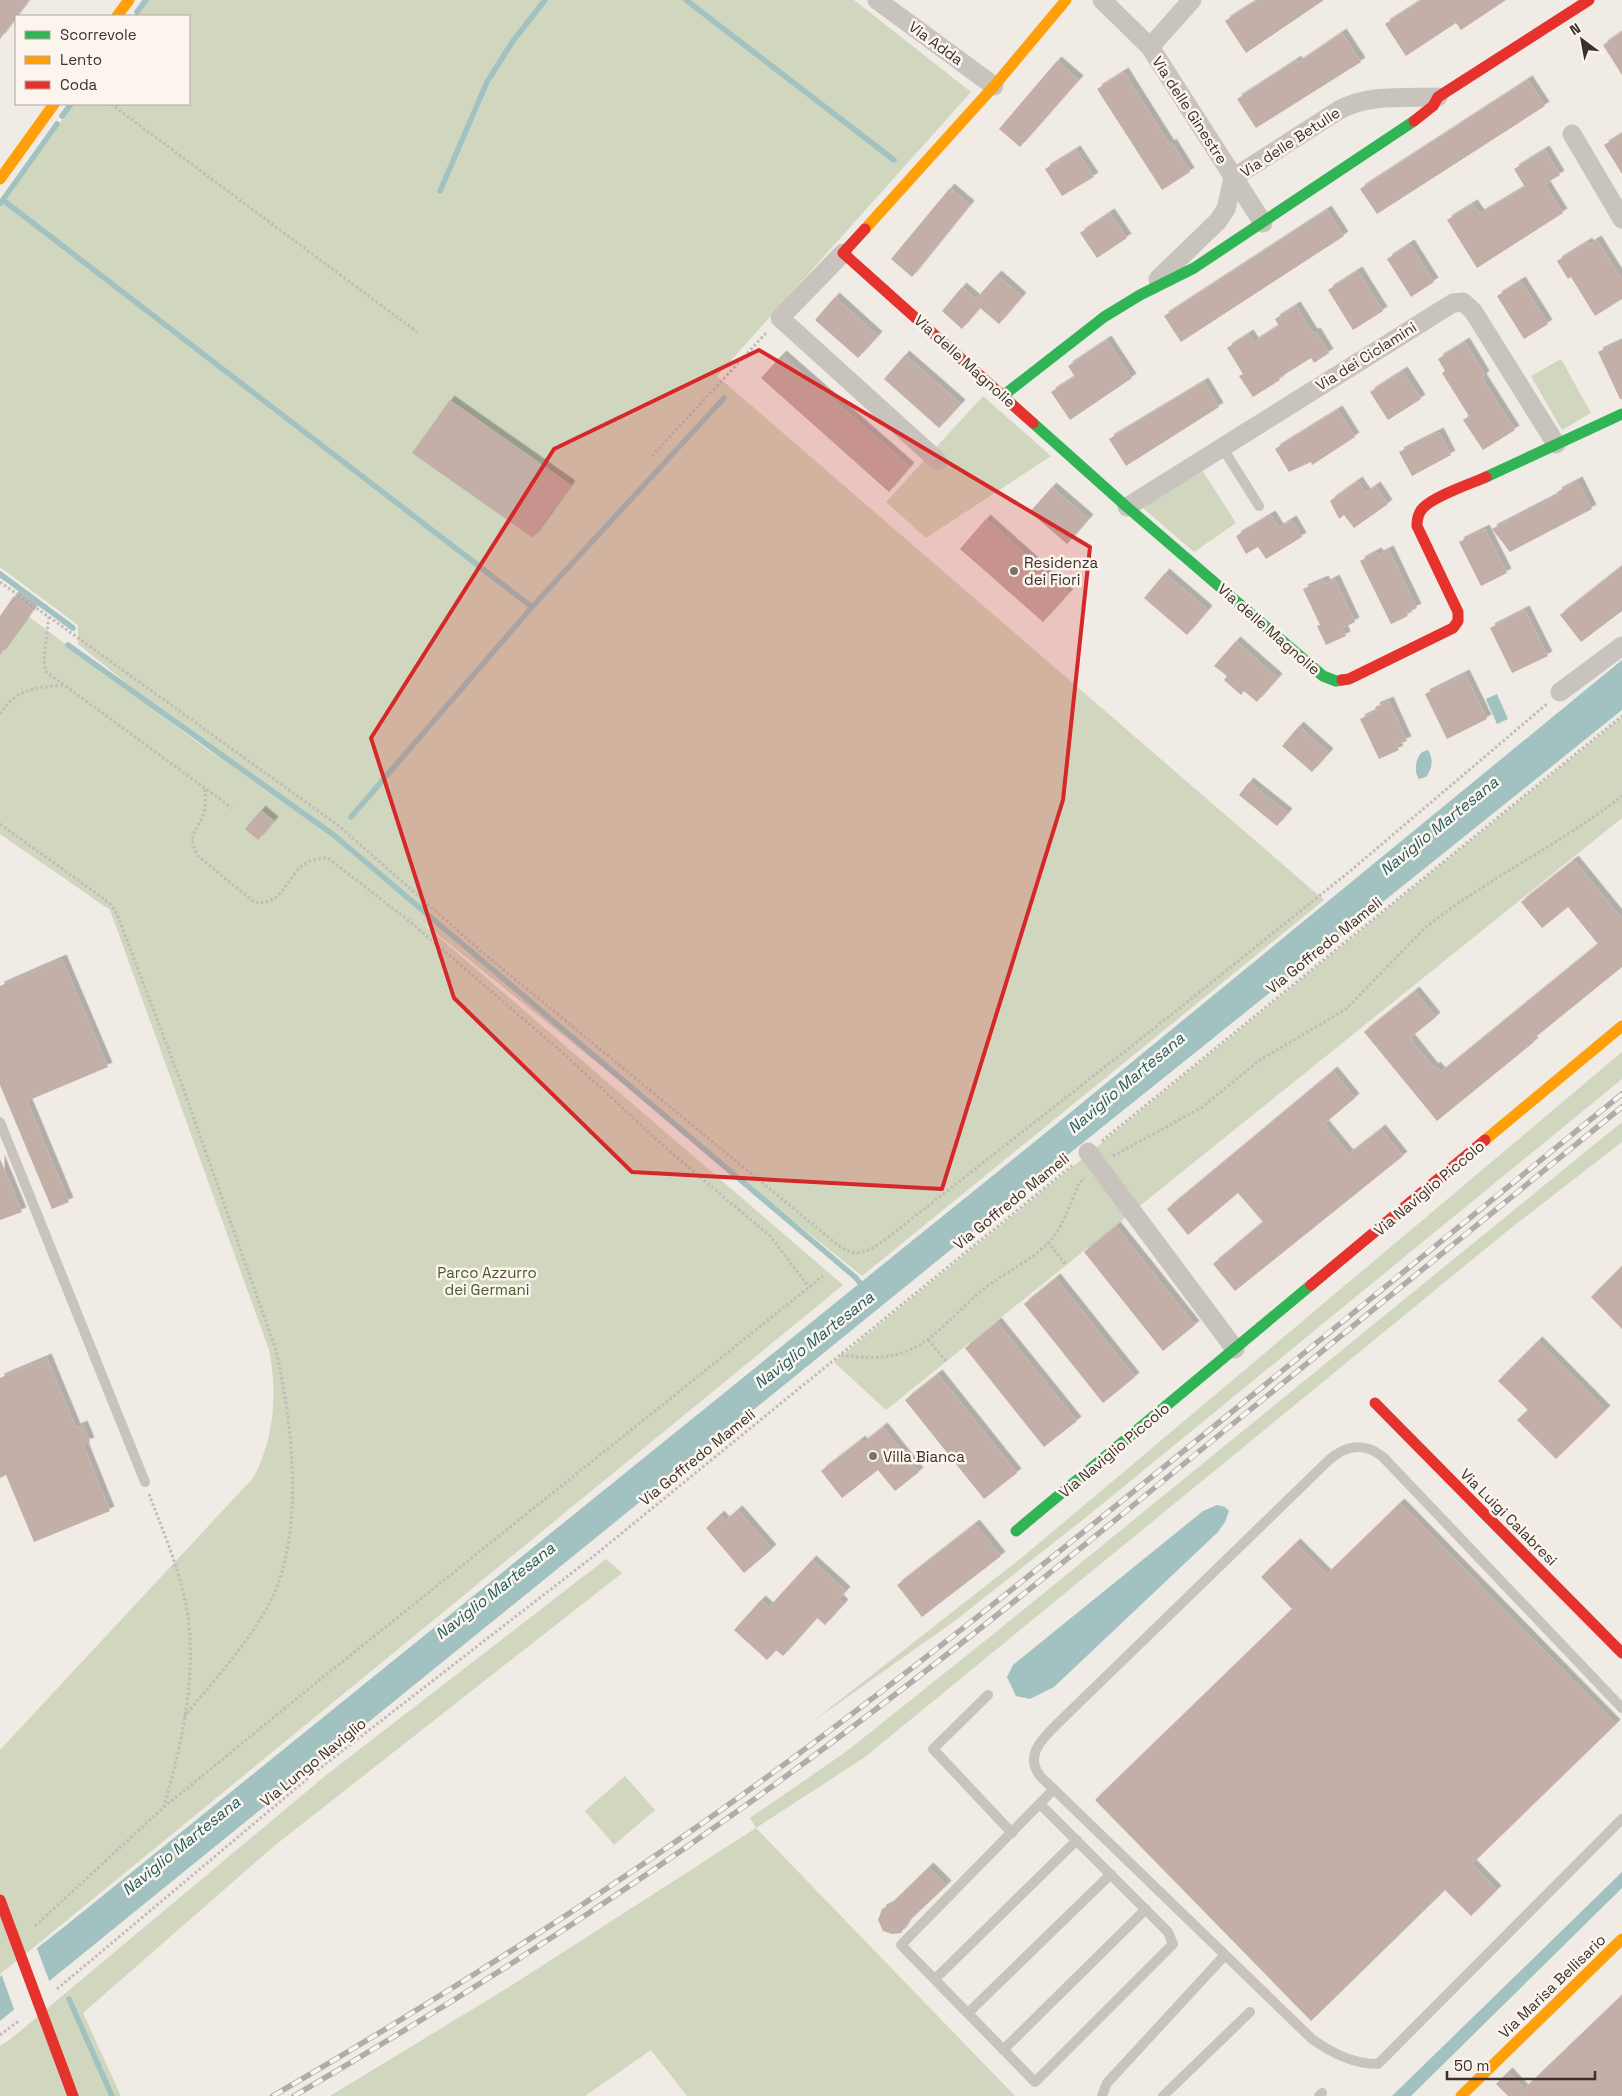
<svg xmlns="http://www.w3.org/2000/svg" width="1622" height="2096" font-family="'Space Grotesk',sans-serif">
	<defs>
		<filter id="shadow"><feDropShadow dx="4.5" dy="-4.5" stdDeviation="0" flood-color="#0004"/></filter>
	</defs>
	<rect width="100%" height="100%" fill="#f0ebe5"/>
	<path fill="#d1d6bf" d="M145,0h709l117,92 -254,284 607,524 -462,376 -451,-363 432,372 -843,690v-225l253,-272c21,-38 25,-86 16,-128l-159,-440 -110,-76v-179l28,-39 196,146 -146,-118v-19l-78,-58v-358l73,-105h116v-88h-55z
		M1561,359l30,54 -29,17 -31,-54z
		M983,396l68,60 -125,82 -40,-36z
		M1202,470l34,53 -42,29 -51,-44z
		M1622,717v101l-736,592 -52,-48z
		M1622,1052v27l-527,431 -139,110 -144,102 213,-167z
		M1622,1122v20l-116,90 -641,525 -109,71 259,268h-328l-36,-46 -66,46h-255l179,-109 247,-159 -6,-10 97,-67 149,-119z
		M606,1559l16,14 -348,273 -191,167 38,83h-121v-50l12,-8 313,-262z
		M625,1776l30,34 -41,35 -29,-34z"/>
	<path fill="#a1c2c1" d="M1622,660v50l-547,439 -1075,872v-44l64,-50 990,-801z
		M1497,694l11,25 -11,5 -11,-25z
		M1428,750c6,9 4,19 -2,27l-7,2c-6,-8 -3,-21 3,-27z
		M1217,1505l8,2 4,4 -4,11 -7,10 -164,155 -24,12 -14,-3 -9,-19 6,-12 190,-154z
		M1622,1872v16l-211,208h-19z"/>
	<path fill="#f0ebe5" d="M36,1946l14,37 -35,29 -14,-39z"/>
	<g fill="none" stroke-linecap="round" stroke-linejoin="round">
		<path stroke="#a1c2c1" stroke-width="5.5" d="M686,0l208,160
			M137,12l9,-12
			M62,116l9,-12
			M440,191l47,-109 26,-41 32,-41
			M3,200l529,407
			M0,204l57,-80
			M0,574l73,54
			M68,645l267,191 520,441 10,12
			M351,817l181,-210 192,-209
			M69,1999l43,97"/>
	</g>
	<path fill="#c3afa7" filter="url(#shadow)" d="M0,0h29l-29,39z
		M1258,0h66l-78,53 -21,-32z
		M1422,0h84l-45,30 -5,-7 -50,33 -21,-32z
		M1622,32v43l-19,-30z
		M1342,33l19,29 -105,66 -19,-29 60,-39 1,3z
		M1057,61l22,19 -59,67 -21,-18z
		M1124,72l46,73 2,-2 18,29 -28,18 -65,-101z
		M1528,80l17,26 -168,108 -17,-25z
		M1622,134v40l-18,-29z
		M1076,150l18,27 -32,19 -17,-27z
		M1545,150l15,25 -15,9 18,29 -86,55 -30,-48 26,-16 7,10 45,-27 -11,-18z
		M950,188l20,17 -58,72 -21,-18z
		M1327,210l17,26 -163,106 -17,-26z
		M1110,213l17,25 -30,20 -17,-25z
		M1597,240l25,40v19l-27,17 -24,-39 -3,2 -11,-18 31,-19 1,3z
		M1410,244l24,38 -23,15 -24,-38z
		M1358,271l25,40 -30,19 -25,-40z
		M997,275l25,22 -23,27 -19,-16 -18,21 -20,-18 20,-24 14,12z
		M1521,281l27,43 -24,15 -27,-43z
		M835,297l43,39 -20,22 -43,-38z
		M1296,306l17,27 3,-1 13,21 -15,10 -3,-5 -32,20 1,2 -27,17 -14,-21 4,-2 -16,-26 22,-14 5,8 25,-16 -4,-7z
		M1107,340l25,38 -62,42 -19,-28 24,-15 -7,-11z
		M1622,341v58h-2l-22,-47z
		M1465,342l20,33 -3,3 33,52 -32,20 -20,-30 6,-4 -27,-43 3,-2 -7,-12z
		M782,355l128,112 -21,25 -128,-114z
		M905,355l56,49 -22,24 -55,-49z
		M1403,371l18,28 -33,21 -18,-28z
		M1204,382l15,25 -93,59 -17,-27z
		M450,400l121,85 -38,53 -121,-85z
		M1338,410l17,27 -43,28 -1,-3 -22,10 -14,-23z
		M1439,432l12,23 -39,21 -13,-24z
		M1358,481l8,12 10,-7 12,18 -34,24 -10,-13 -5,4 -9,-18z
		M1578,481l14,28 -82,43 -18,-23 66,-34 -1,-3z
		M1052,487l37,32 -22,25 -37,-32z
		M1271,515l8,13 13,-8 10,17 -36,22 -8,-12 -12,7 -10,-18z
		M986,519l83,74 -26,29 -83,-73z
		M1485,529l22,44 -26,13 -22,-44z
		M1389,550l28,58 -11,5 2,3 -17,8 -31,-63 17,-9 2,3z
		M1622,566v45l-41,31 -21,-27z
		M1165,573l43,37 -21,25 -43,-37z
		M1335,579l20,43 -12,6 3,8 -20,9 -9,-19 3,-1 -17,-36 21,-9 2,4z
		M14,596l19,14 -33,45v-39z
		M1525,610l23,46 -36,17 -22,-45z
		M1236,641l42,37 -21,24 -13,-11 -3,4 -17,-15 3,-4 -13,-10z
		M1465,674l22,45 -40,20 -22,-45z
		M1389,701l18,40 -11,4 3,5 -20,9 -19,-40 17,-8 -2,-4z
		M1299,726l30,27 -17,19 -30,-26z
		M1249,782l39,31 -11,13 -38,-31z
		M261,810l13,11 -16,19 -13,-11z
		M1574,860l48,59v48l-90,73 2,2 -97,79 -73,-89 51,-41 21,26 -26,21 24,30 2,-2 5,6 157,-128 -30,-37 -26,21 -21,-26z
		M62,959l46,108 -81,34 42,101 -17,7 -52,-124v-99z
		M1333,1071l22,27 -31,26 25,30 32,-25 22,27 -168,135 -22,-27 50,-42 -25,-29 -50,42 -21,-26z
		M0,1159l22,53 -22,8z
		M1116,1226l79,99 -32,26 -79,-99z
		M1622,1266v63l-31,-32z
		M1056,1278l79,99 -32,26 -79,-99z
		M997,1322l80,99 -33,26 -79,-99z
		M1538,1341l68,69 -50,49 -39,-39 11,-10 -30,-29z
		M47,1358l29,70 7,-3 7,17 -7,2 27,67 -76,31 -28,-67 -6,3v-100z
		M938,1374l79,99 -33,26 -79,-99z
		M883,1427l36,45 -24,19 -17,-21 -36,28 -21,-27 40,-31 2,3z
		M1400,1503l216,221 -144,140 25,26 -26,26 -26,-26 -134,131 -216,-221 197,-191 -31,-32 35,-34 31,31z
		M738,1510l34,39 -28,24 -38,-45 14,-13 5,6z
		M975,1524l26,32 -79,61 -25,-32z
		M812,1560l34,31 -7,8 5,5 -19,21 -8,-7 -34,38 -7,-6 -9,10 -33,-30 27,-30 8,7z
		M929,1867l18,18 -39,37 -7,11 -9,1 -9,-3 -5,-11 4,-11 8,-4z
		M1622,1995v101h-114l-12,-12 12,-12 16,17z"/>
	<g fill="none" stroke-linecap="round" stroke-linejoin="round">
		<path stroke="#c2bbb6" stroke-width="3" stroke-dasharray="2.5 2.5" stroke-linecap="butt" d="M111,104l306,228
			M652,456l115,-124
			M0,582l49,35 -5,39 1,15 187,137
			M49,617l290,209 143,126 357,294c21,13 29,5 47,-7l285,-224 178,-143 199,-169
			M0,714c17,-26 35,-26 64,-29
			M205,789c0,6 1,14 0,20 -4,21 -21,22 -7,47l56,46c27,5 32,-23 48,-36 7,-6 17,-8 26,-8l81,63 154,132 105,97 102,86 39,51
			M0,824l100,72 10,8 7,10 65,171 94,265c16,72 29,180 -4,248 -22,44 -57,81 -88,119
			M1102,1141l520,-425
			M1113,1156l88,-48 59,-48 86,-51 79,-81c62,-50 135,-83 197,-132
			M1048,1242l18,23
			M928,1340l19,22
			M841,1355c76,11 87,-17 138,-62 22,-20 59,-34 76,-58 10,-15 17,-35 24,-52l6,-5
			M149,1494c12,32 26,64 34,98 18,68 0,148 -19,214
			M35,1926l129,-119 158,-129 501,-402
			M57,1989l262,-220 276,-214 479,-391
			M0,2035l20,-15"/>
		<path stroke="#c9c3be" stroke-width="10" d="M1222,447l37,59
			M0,1122l145,360
			M988,1695l-55,54 79,84
			M1622,1708l-239,-251c-18,-15 -37,-12 -54,3l-274,266c-14,14 -31,31 -14,51l271,262c20,14 41,25 66,25l244,-245
			M1040,1804l128,128 5,12 -138,138 -134,-137 153,-156
			M935,1979l142,-139
			M968,2013l143,-139
			M1003,2050l143,-141
			M1102,2096l5,-13 118,-128
			M1163,2096l87,-84
			M1319,2096l3,-3"/>
		<path stroke="#c9c3be" stroke-width="19" d="M877,0l117,86
			M1102,0l48,47 113,176
			M1150,47l42,-47
			M1572,134l50,85
			M843,253l-63,65 158,143
			M1158,279l60,-58 8,-12 7,-31 106,-68c30,-16 66,-12 99,-13
			M1127,507l326,-204 10,-1 10,9 83,133
			M1560,692l62,-46
			M1088,1152l147,197"/>
		<path stroke="#30b455" stroke-width="11" d="M1004,395l100,-78 36,-22 54,-27 220,-147
			M1033,423l94,84 196,169 13,5 6,-1
			M1486,477l136,-63
			M1016,1531l295,-246"/>
		<path stroke="#ff9f0a" stroke-width="11" d="M117,16l12,-16
			M0,179l54,-75
			M865,229l129,-143 72,-86
			M1485,1140l137,-114
			M1461,2096l161,-157"/>
		<path stroke="#e5322d" stroke-width="11" d="M1414,121l19,-15 5,-9 151,-97
			M865,229l-22,24 190,170
			M1342,680l7,-1 104,-51 5,-7v-9l-41,-86c0,-7 1,-13 6,-18 11,-12 47,-24 63,-31
			M1311,1285l174,-145
			M1375,1403l247,250"/>
		<g stroke="#b1aca8" stroke-width="5.5">
			<path id="rail" d="M273,2096c163,-95 323,-196 476,-306 154,-111 300,-230 447,-349 142,-116 284,-232 426,-347
				M294,2096c158,-92 313,-191 462,-298 153,-110 300,-229 446,-349 140,-114 280,-228 420,-342"/>
		</g>
		<use href="#rail" stroke="#fbf5ee" stroke-width="4" stroke-dasharray="11" stroke-linecap="butt"/>
		<path stroke="#e5322d" stroke-width="11" d="M0,1900l73,196"/>
	</g>
	<path fill="#d62828" fill-opacity="0.2" stroke="#d62828" stroke-width="4" stroke-linejoin="round" d="M759,350l331,197 -27,253 -121,389 -310,-17 -178,-174 -83,-260 183,-289z"/>
	<g fill="#7a716c" stroke="#fbf5ee" stroke-width="2">
		<circle cx="1014" cy="571" r="5"/>
		<circle cx="873" cy="1456" r="5"/>
	</g>
	<g text-anchor="middle" dominant-baseline="central" stroke-width="5" stroke-linejoin="round" paint-order="stroke">
		<g font-size="15" fill="#3b302b" stroke="#fbf5ee">
			<text transform="translate(936 43) rotate(36)">Via Adda</text>
			<text transform="translate(1190 110) rotate(57)">Via delle Ginestre</text>
			<text transform="translate(1290 142) rotate(-33)">Via delle Betulle</text>
			<text transform="translate(1366 356) rotate(-32)">Via dei Ciclamini</text>
			<text transform="translate(965 361) rotate(42)">Via delle Magnolie</text>
			<text transform="translate(1269 629) rotate(41)">Via delle Magnolie</text>
			<text transform="translate(1324 945) rotate(-39)">Via Goffredo Mameli</text>
			<text transform="translate(1429 1188) rotate(-40)">Via Naviglio Piccolo</text>
			<text transform="translate(1011 1201) rotate(-39)">Via Goffredo Mameli</text>
			<text transform="translate(1114 1450) rotate(-40)">Via Naviglio Piccolo</text>
			<text transform="translate(697 1457) rotate(-39)">Via Goffredo Mameli</text>
			<text transform="translate(1509 1517) rotate(45)">Via Luigi Calabresi</text>
			<text transform="translate(313 1762) rotate(-39)">Via Lungo Naviglio</text>
			<text transform="translate(1552 1986) rotate(-44)">Via Marisa Bellisario</text>
		</g>
		<g font-size="15" fill="#3b302b" stroke="#fbf5ee" text-anchor="start">
			<text x="1024" y="562">Residenza<tspan x="1024" dy="17">dei Fiori</tspan></text>
			<text x="883" y="1456">Villa Bianca</text>
		</g>
		<g font-size="15" fill="#4a5a2e" stroke="#fbf5ee">
			<text x="487" y="1272">Parco Azzurro<tspan x="487" dy="17">dei Germani</tspan></text>
		</g>
		<g font-size="16" font-style="italic" fill="#1f5a5e" stroke="#fbf5ee">
			<text transform="translate(1439 826) rotate(-39)">Naviglio Martesana</text>
			<text transform="translate(1126 1083) rotate(-40)">Naviglio Martesana</text>
			<text transform="translate(814 1340) rotate(-38)">Naviglio Martesana</text>
			<text transform="translate(495 1591) rotate(-38)">Naviglio Martesana</text>
			<text transform="translate(181 1846) rotate(-39)">Naviglio Martesana</text>
		</g>
	</g>
	<rect x="15" y="15" width="175" height="90" fill="#fbf5ee" stroke="#aea6a0"/>
	<rect x="25" y="31" width="25" height="8" fill="#30b455" stroke="#aea6a0"/>
	<text x="60" y="40" font-size="15" fill="#3b302b">Scorrevole</text>
	<rect x="25" y="56" width="25" height="8" fill="#ff9f0a" stroke="#aea6a0"/>
	<text x="60" y="65" font-size="15" fill="#3b302b">Lento</text>
	<rect x="25" y="81" width="25" height="8" fill="#e5322d" stroke="#aea6a0"/>
	<text x="60" y="90" font-size="15" fill="#3b302b">Coda</text>
	<g transform="translate(1582 40) rotate(328)" stroke="#fbf5ee" stroke-width="4" paint-order="stroke">
	<path d="M0-4L9 19L0 12L-9 19Z" fill="#3b302b"/>
	<text y="-8" font-size="14" font-weight="bold" text-anchor="middle" fill="#3b302b">N</text>
	</g>
	<path d="M1447 2071v8h148v-8" fill="none" stroke="#3b302b" stroke-width="2.5"/>
	<text x="1454" y="2071" font-size="15" fill="#3b302b" stroke="#fbf5ee" stroke-width="4" paint-order="stroke">50 m</text>
</svg>
